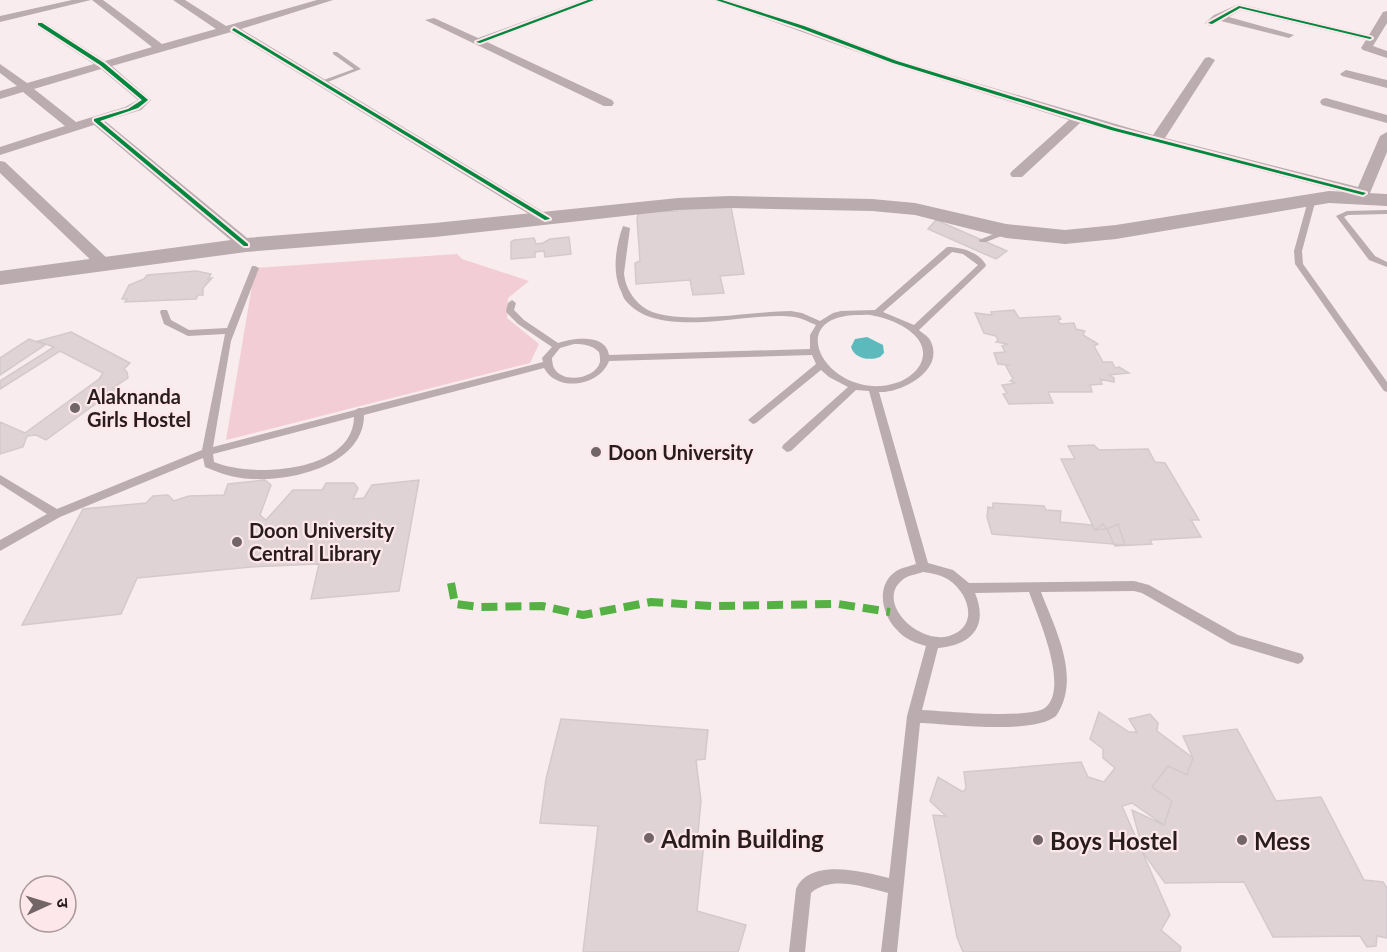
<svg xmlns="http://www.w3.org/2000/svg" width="1387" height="952" font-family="Lato,'Noto Sans Devanagari',sans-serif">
	<rect width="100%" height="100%" fill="#f8ecee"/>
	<path fill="#f2cdd5" d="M457,254l5,5 67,22 -21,17 -1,20 32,26 -9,19 -304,77 29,-172z"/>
	<path fill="#5cbabc" d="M867,337l16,8 1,8 -4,4c-11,4 -25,2 -29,-10l4,-8z"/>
	<path fill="#dfd3d5" stroke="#d4c9cb" stroke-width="1.5" d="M730,202l14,72 -24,2 4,17 -31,2 -3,-15 -54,4 -1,-21 5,-2 -3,-43 2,-6 38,-1 2,-5z
		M936,220l71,31 -11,8 -68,-30z
		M569,237l2,17 -26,3 -1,-6 -9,1v5l-24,2v-17l3,-2 20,-2 2,6 7,-1 7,-4z
		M196,271l15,3 -3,5 4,-1 -9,10v7h-5l-2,4 -71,3 2,-3h-5l7,-14 15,-6 3,-4z
		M1014,310l5,8 40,-2 2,3 -3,1 2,4 14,-1 2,6 9,2 -2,4 15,9 -4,2 9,16h9l3,6 4,-1 10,6 -20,2 5,3v4l-14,-3 2,5 -12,1 2,7h-44l5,11 -44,1 -6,-10 4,-1 -5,-8 14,-2 -6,-2 3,-2 -7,-13 2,-1 -10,-1 -4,-11 11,-1 -3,-6 6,-2 -12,-2 2,-2 -2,-4 -12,-3 -9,-20 17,2 -1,-3z
		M71,332l59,31 -6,6 3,3 1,6 -15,10 6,3 -3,2 -4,-1 -66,48 -10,-5 -9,1 -4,11 -23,7v-32l25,11 74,-54 4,-6 -43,-22 -60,38v-8l54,-34 -16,-6z
		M29,339l16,6 -45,30v-17z
		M1094,445l5,5 49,-1 7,13 10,1 34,57h-8l10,17 -51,3 2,4 -37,2 -8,-17 -12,1 -34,-71h14l-7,-13z
		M265,480l6,5 -11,30 6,5 27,-30h29l4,-7h28l4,5 -5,11 11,-1 8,-13 47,-5 -20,111 -88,8 8,-35 -68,3 -114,11 -16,36 -99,11 61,-116 63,-6 7,-7 15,-1 6,6 15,-5 35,-1 4,-11z
		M993,503l51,3 2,4 15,1 -1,11 32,3 3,5 8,-6 4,5 11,-5 7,21 -133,-11 -5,-17 1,-10 5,1z
		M1099,712l30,20h8l-8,-13 21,-5 8,9 -1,8 36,27 -6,17 -19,-9 -16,21 20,14 -8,24 -32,-22 -10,3 48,109 -9,15 20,17 -1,5h-217l-6,-15 -24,-122 13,1 -16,-15 8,-24 25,15 3,-4 -2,-16 117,-10 7,15 16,5 11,-14 -12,-10v-9l-13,-10z
		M561,719l147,11 -3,29 -9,1 5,41 -3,32 6,9 -7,69 49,14 -8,27h-155l15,-126 -58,-3 6,-44z
		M1237,729l39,72 45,-4 43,83 19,2 4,6v50l-10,-2 -1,10 -9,1 -7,-11 -87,1 -29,-55 -79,1 -21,-29 -12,-44 32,15 8,-24 -20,-14 16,-21 19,9 6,-17 -10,-22z"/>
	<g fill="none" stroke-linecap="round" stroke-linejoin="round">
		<path fill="#baacaf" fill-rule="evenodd" d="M333,52h4l24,17 -36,14h-4v-2l33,-12 -21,-15z
			M1309,197l7,2 -14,52 1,13 84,118v10l-3,-1 -89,-127 -1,-13z
			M1387,210v4l-39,1 -4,2 31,39 12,6v5l-18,-7 -33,-44 11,-5z
			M623,226l7,2 -6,45c1,15 11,30 24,37 32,16 106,1 143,1l11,2 18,8 13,-8 8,-2 34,-1 72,-63c14,0 32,5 39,18l-1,2 -66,63c3,3 9,6 11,10 16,29 -27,53 -51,52l49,171 25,7 16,13 165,-2 15,4 89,50 64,19 2,4 -2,4 -4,2 -67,-20 -89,-51 -8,-2 -93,1c14,37 41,86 15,124 -24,19 -105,8 -136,7l-23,229h-16l7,-59c-23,-6 -57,-18 -77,0l-6,59h-16l7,-63c14,-32 68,-17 93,-11l18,-162 19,-70c-11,-3 -21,-7 -29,-16 -16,-16 -22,-47 1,-60 6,-3 13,-4 18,-6l-47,-173 -13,-1 -65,61 -4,1 -5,-4 1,-3 65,-58 -19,-10 -8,-7 -65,53 -3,1 -5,-4 68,-56 -4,-9 -203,6c-9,25 -52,32 -65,7l-180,47c0,53 -81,69 -123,63 -13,-2 -24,-6 -36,-11l-2,-9 -143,59 -60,34v-11l47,-26 -47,-30v-9l57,34 145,-59 23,-116 -37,2 -24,-12 -4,-12 1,-2h6l4,10 18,10 38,-2 25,-62h3l4,2 -28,73 -18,106 142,-37 4,-2h3l181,-46 -1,-4 10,-11 -34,-23 -11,-11 -1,-2 2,-8 4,-3 4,3 -2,7 10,10 34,23c15,-5 48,-10 51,12l201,-6v-14l6,-10c-7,-3 -14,-7 -22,-8 -45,-7 -133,25 -168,-16 -3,-3 -4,-9 -6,-12 -8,-19 -4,-44 3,-63zM952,252l11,2 15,11 -64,60 -31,-13zM856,315c6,0 13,-1 19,1 22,4 59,22 45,49 -4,7 -13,14 -21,17 -66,24 -121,-64 -43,-67zM574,344c10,0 18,1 25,8 1,3 1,7 1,10 -4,17 -38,22 -46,6 -1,-1 -2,-8 -2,-10l8,-10zM354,417c-1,56 -102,61 -140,45l-1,-8zM923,572c9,1 18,3 26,8 18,12 29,41 7,53 -32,19 -86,-32 -51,-55 5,-3 13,-4 18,-6zM1029,592c9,25 40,94 17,115 -14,13 -102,4 -124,3l16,-62c33,-3 51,-21 37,-55z
			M1006,229l4,2 -1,2 -23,9h-6l-1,-2z"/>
		<path fill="#baacaf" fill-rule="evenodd" d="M72,0h19l-91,22v-6z
			M92,0h11l59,44 54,-15 -43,-29h12l41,26 91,-26h16l-92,29 314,190 -3,3h-10l-311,-190 -119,34 39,34 -10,10 -36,11 147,121 2,3 -2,3h-12l-146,-123 -94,30v-8l65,-21 -42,-34 -23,7v-8l17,-5 -17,-13v-9l27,19 67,-19 -58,-38v-4h8l61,39 47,-14zM101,69l37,31 -13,7 -49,15 -42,-33z
			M583,0h14l-110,42 125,58 2,3 -2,3h-8l-179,-86 9,-2 44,20z
			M713,0h15l78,25 93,35 254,75 52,-77 4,-1 6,3 -50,78 193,49 22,-51 7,-4v20l-17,41 3,5 -7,4 -5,-1 -3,-5 -278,-73 -58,54h-10l-2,-3 2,-3 57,-51 -178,-56z
			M1239,4l130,31 14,-23 4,-1v12l-14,23 14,5v7l-24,-8 -2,-2 5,-8 -126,-30 -11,7 65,18 -5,3 -68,-17 -11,5 -5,-3 9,-8z
			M1346,70l41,10v8l-45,-12 -2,-2z
			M1326,98l61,17v8l-65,-18 -2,-3 2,-3z
			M0,161l5,1 104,98 2,3 -2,3h-12l-97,-93z"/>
		<path fill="#b9abae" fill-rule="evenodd" d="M1329,191l58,3v12l-58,-3 -213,36 -51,5 -59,-6 -91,-23 -43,-4 -142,-3 -52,2 -243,27 -189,15 -246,33v-14l246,-33 189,-15 243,-25 52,-2 142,3 43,4 91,21 59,6 51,-5z"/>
		<path stroke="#56b145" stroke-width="8" stroke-dasharray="16 8" stroke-linecap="butt" d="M451,583l4,21 24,3 63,-1 41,9 68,-13 61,4 126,-2 52,8"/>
		<g stroke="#fde7eb" stroke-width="4">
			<path id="cycleway" d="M588,0h6l-114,43 -4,-1z
				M716,0h6l82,26 93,35 218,67 251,65 -3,2 -252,-65 -218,-67 -93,-35z
				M1239,6l131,31 2,1 -2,1 -130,-31 -28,16 -4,-1z
				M38,23h4l62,40 43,36 1,1 -10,8 -38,13 148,123v2h-4l-150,-125v-2l34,-10 14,-9 -42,-35 -62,-40z
				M234,28l315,190 1,1 -5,1 -313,-190z"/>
		</g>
		<use href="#cycleway" fill="#00873e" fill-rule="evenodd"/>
	</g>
	<g fill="#716567" stroke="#fde7eb" stroke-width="2">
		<circle cx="75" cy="408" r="6"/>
		<circle cx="596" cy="452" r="6"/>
		<circle cx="237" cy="542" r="6"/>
		<circle cx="649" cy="838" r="6"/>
		<circle cx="1038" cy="840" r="6"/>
		<circle cx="1242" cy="840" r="6"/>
	</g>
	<g text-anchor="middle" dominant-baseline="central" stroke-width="4.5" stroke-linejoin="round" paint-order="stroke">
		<g font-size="20" font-weight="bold" fill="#281c1e" stroke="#fde7eb" text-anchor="start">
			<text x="87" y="396">Alaknanda<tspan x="87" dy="23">Girls Hostel</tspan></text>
			<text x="608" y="452">Doon University</text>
			<text x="249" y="530">Doon University<tspan x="249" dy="23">Central Library</tspan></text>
		</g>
		<g font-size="24" font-weight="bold" fill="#281c1e" stroke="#fde7eb" text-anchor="start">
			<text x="661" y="838">Admin Building</text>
			<text x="1050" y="840">Boys Hostel</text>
			<text x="1254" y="840">Mess</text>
		</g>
	</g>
	<g transform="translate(48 904) rotate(86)"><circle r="28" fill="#fde7eb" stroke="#a89699" stroke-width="1.5"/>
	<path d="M0-4.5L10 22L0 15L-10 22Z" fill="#716567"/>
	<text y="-9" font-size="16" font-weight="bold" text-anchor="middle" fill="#281c1e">उ</text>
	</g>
</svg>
